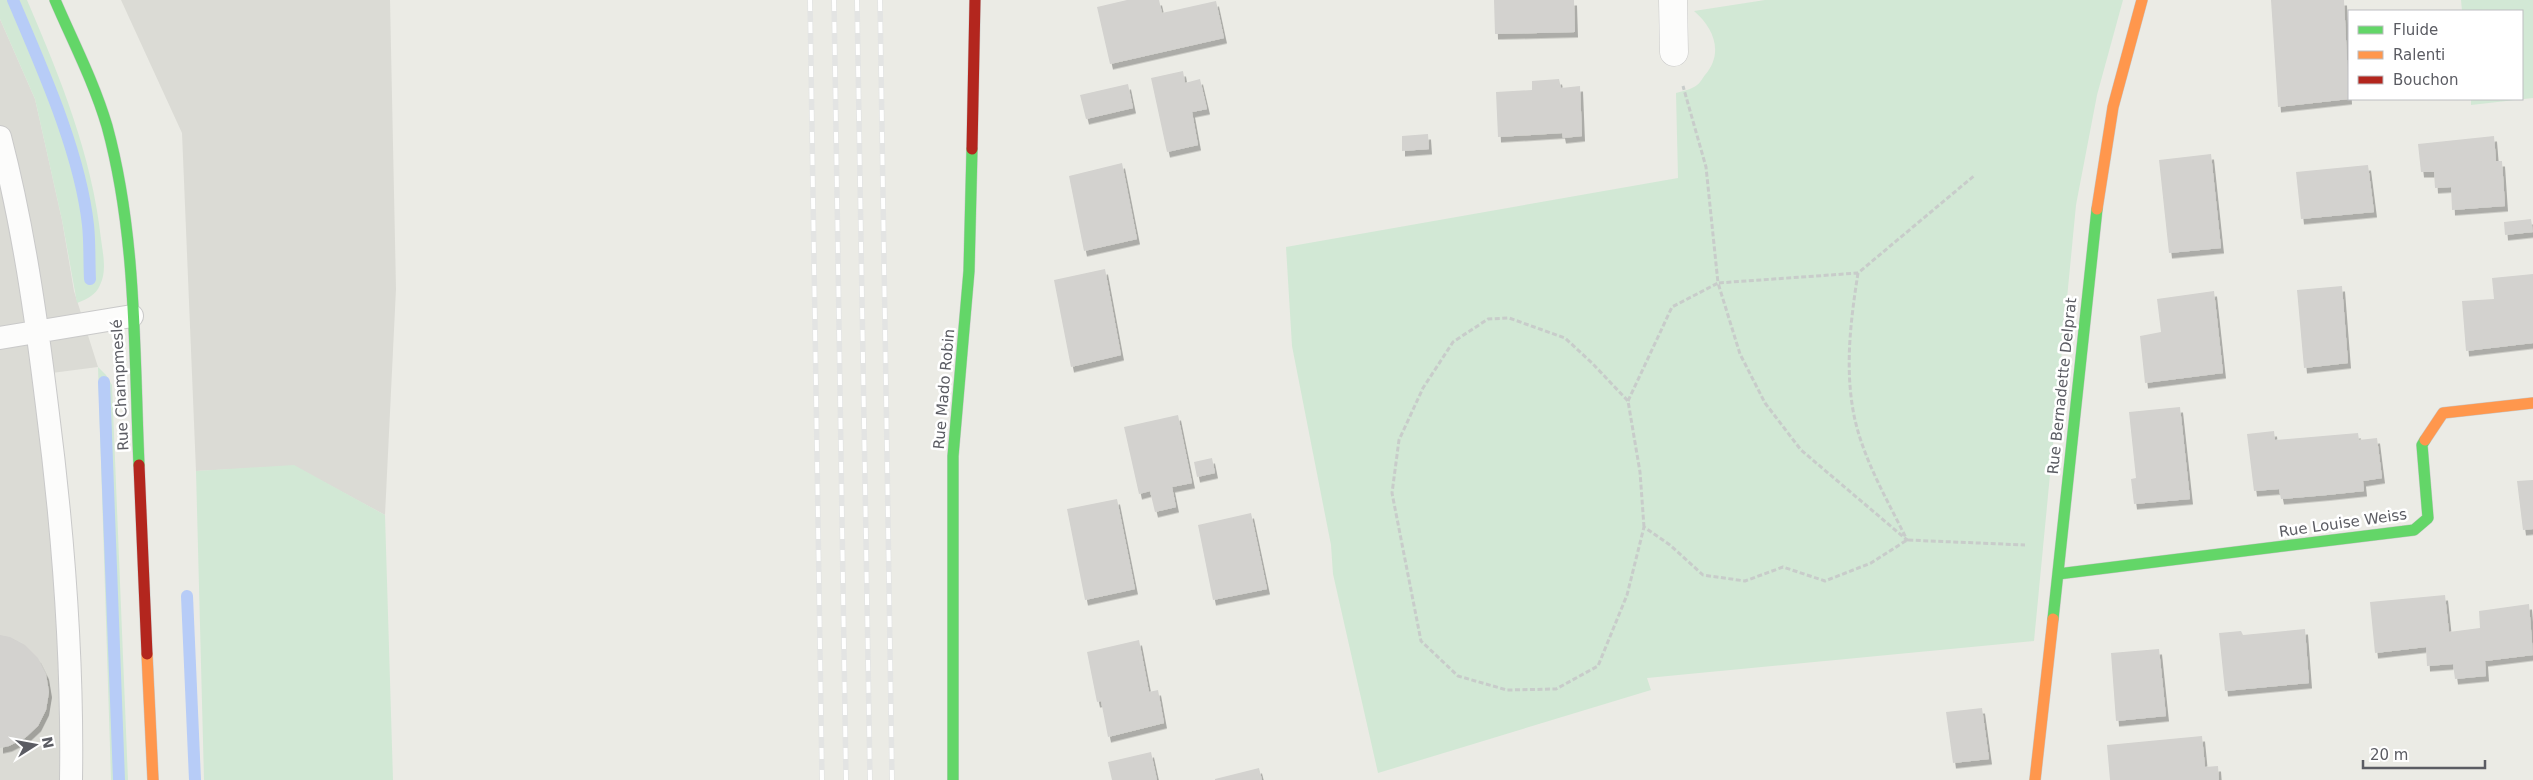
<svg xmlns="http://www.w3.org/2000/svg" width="2533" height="780" font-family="'DejaVu Sans',sans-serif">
	<defs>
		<filter id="shadow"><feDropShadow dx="3" dy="5.5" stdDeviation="0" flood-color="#0004"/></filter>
	</defs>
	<rect width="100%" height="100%" fill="#ebebe5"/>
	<path fill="#dbdbd5" d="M121,0h269l6,289 -11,226 -91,-49 -98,5 -14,-338z
		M0,19l35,80 27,121 12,71 24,76 -54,7 27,406h-71z"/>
	<path fill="#d2e8d5" d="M0,0h27c33,77 65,155 74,239 2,15 6,32 -1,46 -4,10 -13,14 -23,18l-15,-83 -27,-121 -35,-80z
		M1765,0h358l-26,95 -21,110 -42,436 -387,37 4,12 -273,83 -45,-199 -2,-29 -39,-199 -6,-99 392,-69 -2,-85c6,-2 13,-3 18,-6 5,-2 8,-8 11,-12 19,-22 9,-47 -11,-64z
		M2461,0h72v98l-62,7v-6h51v-88h-60z
		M98,367l8,8 6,10 16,395h-17z
		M294,465l91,50 8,265h-189l-8,-309z"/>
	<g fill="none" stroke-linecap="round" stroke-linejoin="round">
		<path stroke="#b7ccf7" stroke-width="12" d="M13,0c29,68 67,152 75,225 2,18 1,36 2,54
			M104,382l15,398
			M187,596l8,184"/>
	</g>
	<path fill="#d3d2cf" filter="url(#shadow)" d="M1127,0h32l3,13 54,-12 8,37 -114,26 -13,-57z
		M1494,0h80l1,32 -80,2z
		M2271,0h73l5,99 -71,8z
		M1183,71l2,12 15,-4 7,30 -15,3 6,33 -31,7 -16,-74z
		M1559,79l2,9 19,-2 2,50 -19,2 -1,-5 -64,4 -2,-45 36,-2v-9z
		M1128,84l5,24 -47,11 -6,-24z
		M1428,134l1,15 -27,2v-15z
		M2494,136l2,25h6l3,45 -53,4 -1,-23 -16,1 -1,-16h-13l-3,-28z
		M2211,154l10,94 -52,5 -10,-93z
		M1122,163l15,76 -53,12 -15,-75z
		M2368,165l6,47 -73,7 -5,-47z
		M2531,219l2,13 -28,3 -1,-13z
		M1105,269l16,86 -50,12 -17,-87z
		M2533,274v69l-67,8 -4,-50 32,-2 -2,-21z
		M2342,286l6,77 -44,5 -7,-78z
		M2214,291l9,82 -78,10 -5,-47 21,-4 -4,-33z
		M2180,407l10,92 -56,5 -3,-25 5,-1 -7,-66z
		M1178,415l14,68 -20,4 4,20 -21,5 -5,-21 -11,3 -15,-67z
		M2274,431l1,9 83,-7 1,7 18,-2 5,40 -19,3 1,10 -37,4 -46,4 -2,-10 -25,2 -7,-57z
		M1212,458l3,15 -18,4 -3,-15z
		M2533,480v49l-10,1 -6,-49z
		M1117,499l18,90 -50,11 -18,-91z
		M1251,513l16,76 -54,11 -15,-75z
		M2445,595l4,37 31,-4 -1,-17 50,-7 4,51 -48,6 1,15 -31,3 -2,-15 -26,2 -1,-19 -51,6 -5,-51z
		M2305,629l4,54 -84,8 -6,-58 22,-2 2,4z
		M0,635l10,2 15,8 13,13 8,16 3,18 -3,18 -8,16 -13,12 -16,8 -9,2z
		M1139,640l10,52 9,-2 6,33 -56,14 -7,-36 -4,1 -10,-50z
		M2159,649l7,67 -50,5 -5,-68z
		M1982,708l7,51 -36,4 -7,-51z
		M2202,736l3,31 13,-1 1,14h-109l-3,-35z
		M1151,752l6,28h-45l-4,-18z
		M1259,768l3,12h-47v-1z"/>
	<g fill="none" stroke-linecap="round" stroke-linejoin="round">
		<g stroke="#c9c9c9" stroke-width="24">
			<path id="lane" d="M0,137c23,88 36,179 47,269 16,124 26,248 24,374
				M0,338l132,-22"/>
		</g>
		<g stroke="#c9c9c9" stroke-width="29">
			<path id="street" d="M1673,0l1,52"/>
		</g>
		<g stroke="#c9c9c9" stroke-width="12">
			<path id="fast" d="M55,0c18,42 39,82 52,126 30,110 27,227 32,339
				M2058,574l356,-44 14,-12 -6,-73 3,-5
				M2053,619l44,-410
				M953,780v-324l16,-185 3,-122"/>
		</g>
		<g stroke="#c9c9c9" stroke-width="12">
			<path id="slow" d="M2097,209l16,-102 29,-107
				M2425,440l18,-27 90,-10
				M147,654l6,126
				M2035,780l18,-161"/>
		</g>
		<g stroke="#c9c9c9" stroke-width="12">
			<path id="jam" d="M972,149l3,-149
				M139,465l8,189"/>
		</g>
		<path stroke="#c8ccca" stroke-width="3" stroke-dasharray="5 2.5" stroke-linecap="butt" d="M1858,273c-7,45 -13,91 -5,137 8,46 34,89 54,130l-106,-90 -36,-47 -25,-49 -22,-71 140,-10 117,-98
			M1628,401l44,-94 46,-24 -12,-116 -23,-81
			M1644,527l-4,-55 -12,-71 -36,-38 -27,-25 -56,-20 -21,1 -35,23 -30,46 -24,52 -7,53 29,148 37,35 49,14 49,-1 42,-23 29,-71 17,-68 26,18 33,30 42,6 38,-14 42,14 46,-18 36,-23 118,5"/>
		<use href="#lane" stroke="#fcfcfb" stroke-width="22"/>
		<use href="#street" stroke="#fcfcfb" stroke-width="28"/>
		<use href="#fast" stroke="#63d668" stroke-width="11"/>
		<use href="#slow" stroke="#ff974d" stroke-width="11"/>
		<use href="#jam" stroke="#b3261e" stroke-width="11"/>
		<g stroke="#e3e4e3" stroke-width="5.5">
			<path id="rail" d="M810,0l12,780
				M834,0l12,780
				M857,0l13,780
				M880,0l12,780"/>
		</g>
		<use href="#rail" stroke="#fff" stroke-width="4" stroke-dasharray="11" stroke-linecap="butt"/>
	</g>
	<g text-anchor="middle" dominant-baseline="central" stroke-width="5" stroke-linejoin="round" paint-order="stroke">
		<g font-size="15" fill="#5b5c63" stroke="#fff">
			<text transform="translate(120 385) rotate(-93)">Rue Champmeslé</text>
			<text transform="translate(2062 386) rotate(-84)">Rue Bernadette Delprat</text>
			<text transform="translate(944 389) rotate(-85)">Rue Mado Robin</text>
			<text transform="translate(2343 523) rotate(-8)">Rue Louise Weiss</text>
		</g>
	</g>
	<rect x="2348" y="10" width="175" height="90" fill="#ffffff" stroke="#bdbec1"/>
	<rect x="2358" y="26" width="25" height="8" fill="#63d668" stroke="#bdbec1"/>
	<text x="2393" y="35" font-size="15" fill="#5b5c63">Fluide</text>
	<rect x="2358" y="51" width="25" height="8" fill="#ff974d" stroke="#bdbec1"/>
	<text x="2393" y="60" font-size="15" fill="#5b5c63">Ralenti</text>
	<rect x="2358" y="76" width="25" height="8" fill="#b3261e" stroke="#bdbec1"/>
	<text x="2393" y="85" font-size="15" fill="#5b5c63">Bouchon</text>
	<g transform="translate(35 745) rotate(79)" stroke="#ffffff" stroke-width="4" paint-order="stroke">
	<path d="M0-4L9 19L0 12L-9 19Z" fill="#5b5c63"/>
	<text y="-8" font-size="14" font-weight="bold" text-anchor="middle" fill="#5b5c63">N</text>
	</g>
	<path d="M2363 760v8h122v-8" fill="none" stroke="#5b5c63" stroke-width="2.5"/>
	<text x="2370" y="760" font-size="15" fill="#5b5c63" stroke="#ffffff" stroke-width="4" paint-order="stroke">20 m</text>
</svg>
